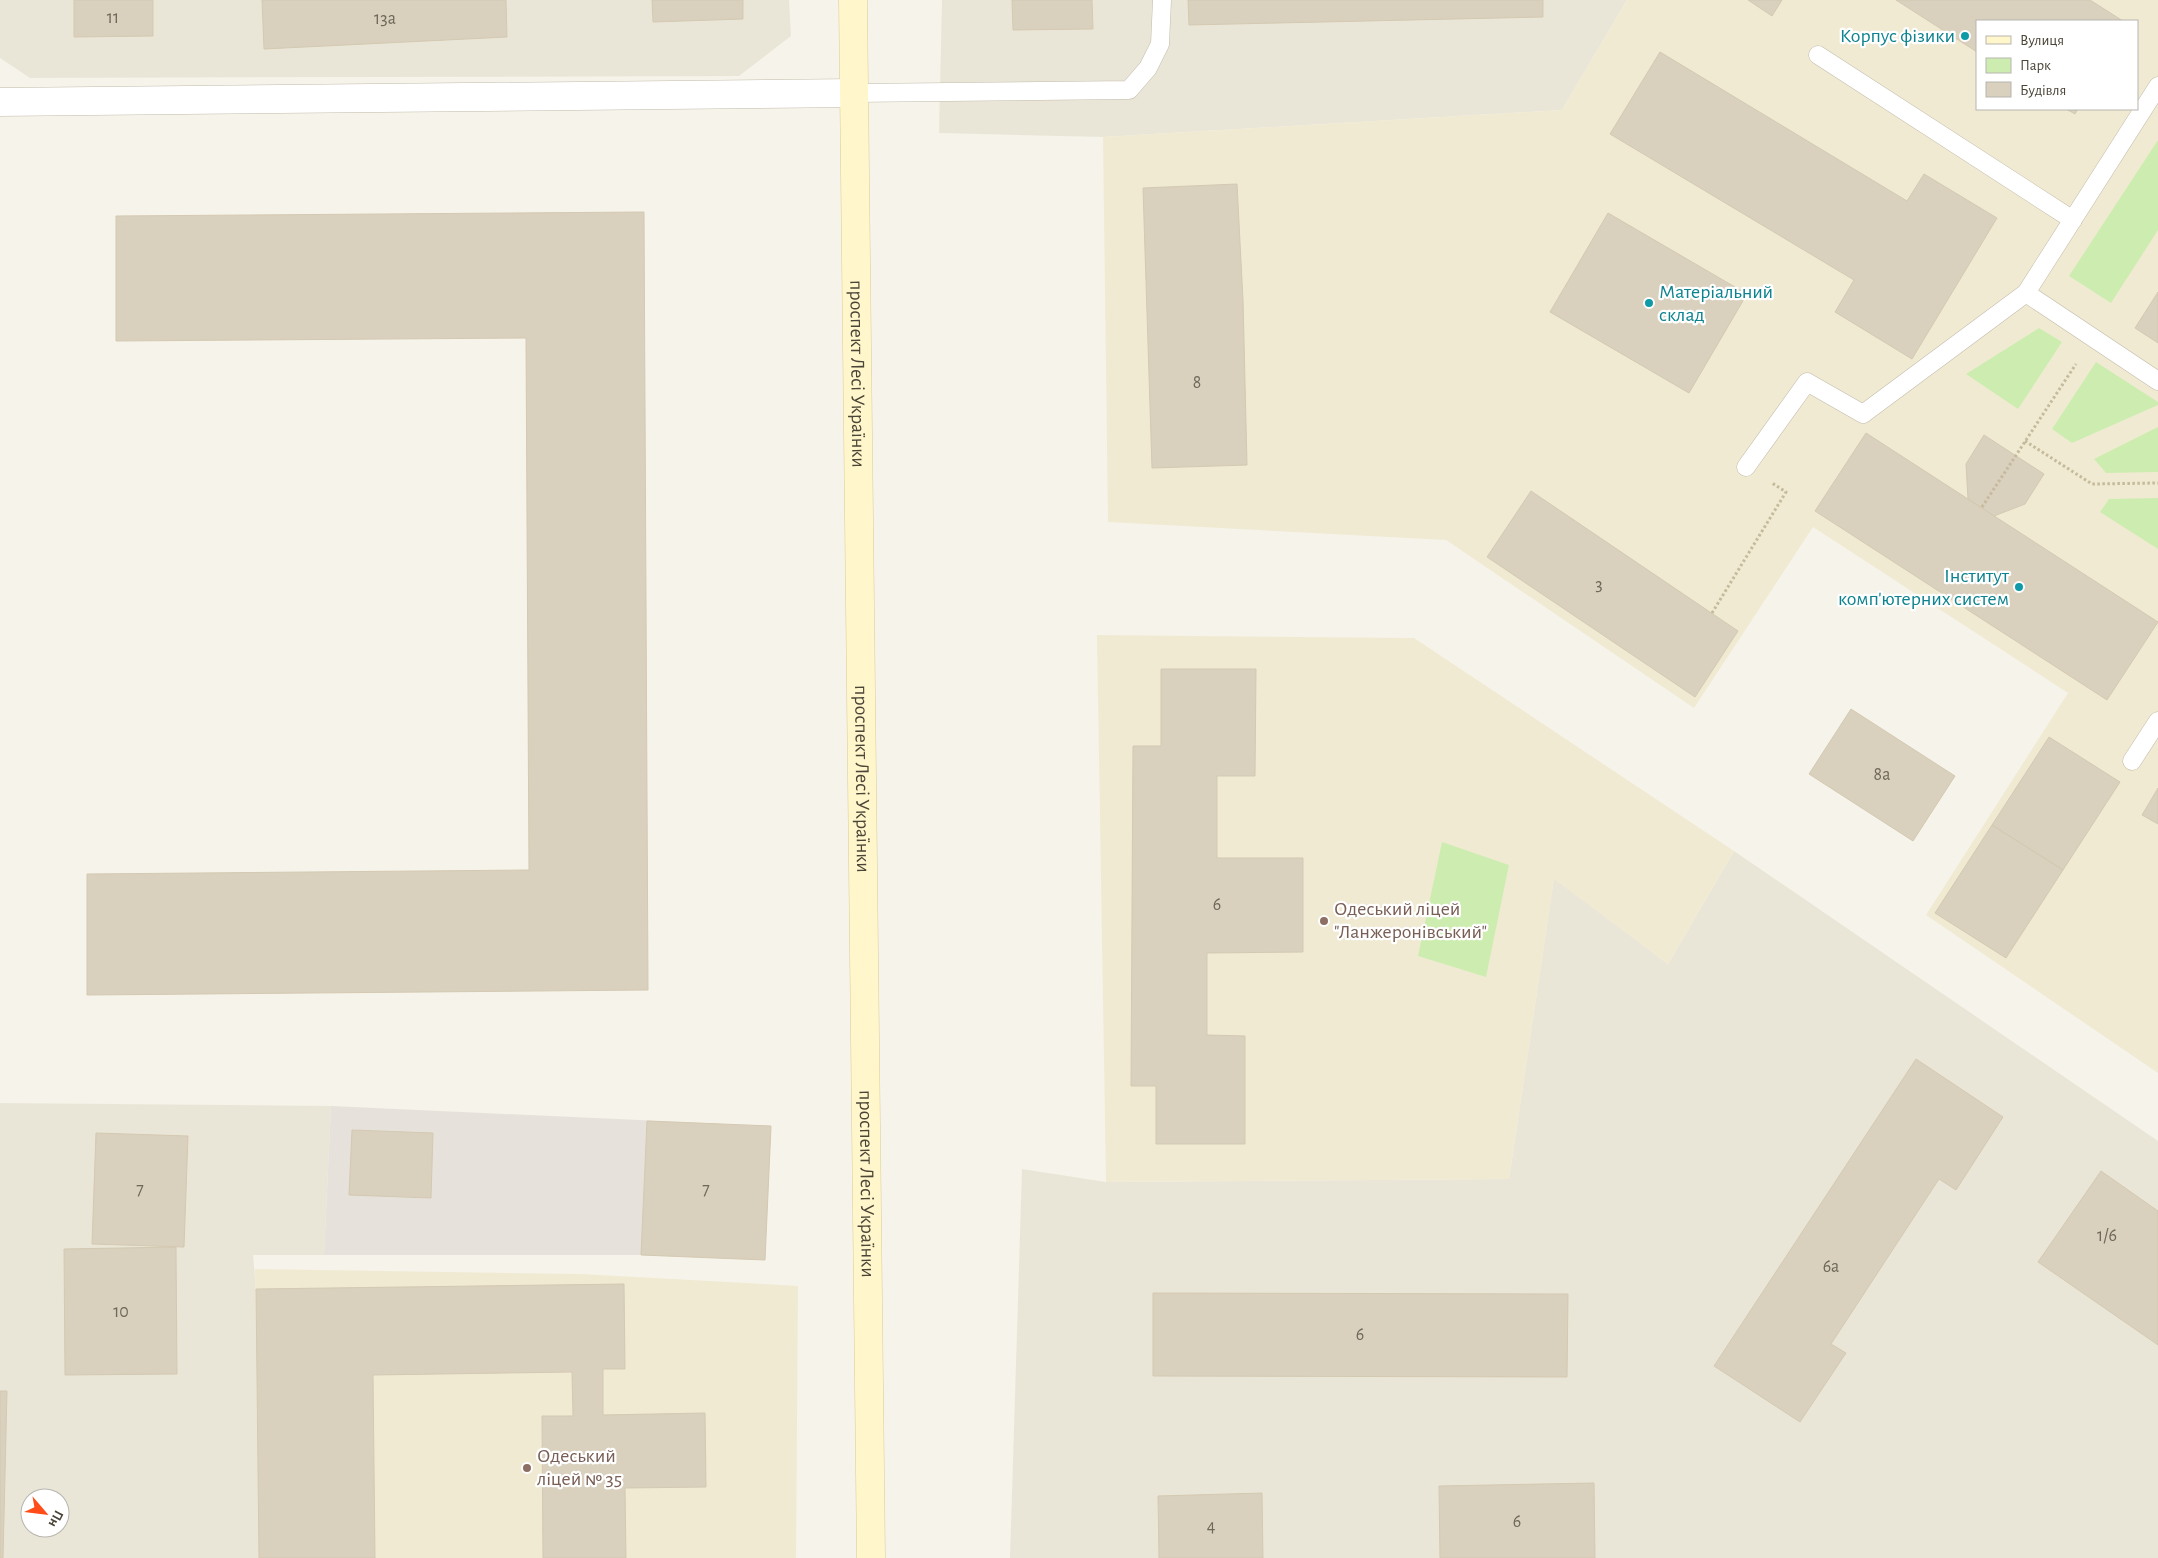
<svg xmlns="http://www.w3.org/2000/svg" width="2158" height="1558" font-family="'Alegreya Sans',sans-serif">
	<rect width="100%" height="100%" fill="#f6f3ea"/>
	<path fill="#eae6d7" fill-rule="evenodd" d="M0,0h789l2,36 -52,40 -709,2 -30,-20z
		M942,0h685l-65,110 -459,27 -164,-4z
		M1734,851l424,290v417h-1148l12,-389 84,13 403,-3 45,-301 114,86z
		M0,1103l331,3 -7,149h-71l3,34 3,269h-259zM30,1498h30v30h-30z"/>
	<path fill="#e6e2db" d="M331,1106l440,20 -6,134 -124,-5h-317z"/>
	<path fill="#f0ead3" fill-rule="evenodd" d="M1627,0h531v1073l-232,-158 142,-222 -255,-166 -119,181 -248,-168 -338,-18 -5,-385 459,-27zM1977,21h160v88h-160z
		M1097,635l317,3 320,213 -66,113 -114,-85 -45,300 -403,3z
		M255,1269l326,5 217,12 -2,272h-537z"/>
	<path fill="#cdedb0" d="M2158,140v90l-47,73 -42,-27z
		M2039,328l23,14 -44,67 -52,-35z
		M2096,362l62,40v3l-86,38 -20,-14z
		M2158,427v45l-52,1 -12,-14z
		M2158,498v51l-58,-37 9,-13z
		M1442,842l67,23 -23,112 -68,-21z"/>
	<path fill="#d9d0be" stroke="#d4c9b1" d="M74,0h79v36l-79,1z
		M262,0h244l1,37 -243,12z
		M652,0h91v19l-90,3z
		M1012,0h80l1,29 -80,1z
		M1188,0h355v17l-354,8z
		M1748,0h34l-10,16z
		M1896,0h194l33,21h-146v31z
		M1660,52l247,149 17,-27 73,44 -85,141 -77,-47 19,-32 -244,-146z
		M2066,109h12l-3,5z
		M1237,184l6,116 4,165 -95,3 -9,-280z
		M644,212l4,778 -561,5v-121l442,-4 -3,-532 -410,3v-125z
		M1608,213l139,81 -58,99 -139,-81z
		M2158,292v51l-23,-15z
		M1866,433l292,189 -51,78 -292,-189z
		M1984,435l60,39 -19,30 -31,12 -26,-17 -2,-35z
		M1531,491l207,140 -43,66 -208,-140z
		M1161,669h95l-1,107h-38v82h86v94l-96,1v82l38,1v108h-89v-58h-25l2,-340h28z
		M1851,709l104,67 -42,65 -104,-67z
		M2049,737l71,45 -57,88 -71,-45z
		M2158,788v36l-16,-9z
		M1992,825l71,45 -57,88 -71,-45z
		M1916,1059l87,58 -47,73 -17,-11 -108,165 15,9 -46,69 -86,-56z
		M647,1121l124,5 -6,134 -124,-5z
		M352,1130l81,3 -2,65 -82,-3z
		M96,1133l92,3 -4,111 -92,-3z
		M2101,1171l57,40v134l-120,-83z
		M176,1247l1,127 -112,1 -1,-126z
		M624,1284l1,85h-22v46l102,-2 1,74 -81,1 1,70h-83l-1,-142h31l-1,-44 -199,3 2,183h-116l-3,-269z
		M1153,1293l415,1 -1,83 -414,-1z
		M0,1391h7l-4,167h-3z
		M1594,1483l1,75h-155l-1,-72z
		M1262,1493l1,65h-104l-1,-62z"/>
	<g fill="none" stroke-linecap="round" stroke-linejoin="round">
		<g stroke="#c3bcab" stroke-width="19">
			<path id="lane" d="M1818,55l255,165
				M854,93l275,-3 19,-22 12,-24 2,-44
				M2026,293l132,88
				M1746,467l61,-85 56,32 163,-121 132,-207
				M2132,761l26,-40"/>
		</g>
		<g stroke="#c3bcab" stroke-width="29">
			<path id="street" d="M0,102l854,-9"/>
		</g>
		<g stroke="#d9cc96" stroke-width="29">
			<g id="secondary">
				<path id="s1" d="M853,0l18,1558"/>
			</g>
		</g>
		<path stroke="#c5ba9b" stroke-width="3" stroke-dasharray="2.5 2.5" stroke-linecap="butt" d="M2025,441l67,43 66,-1
			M1982,507l94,-143
			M1712,613l74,-121 -14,-9"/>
		<use href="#lane" stroke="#fff" stroke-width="18"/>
		<use href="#street" stroke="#fff" stroke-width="28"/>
		<use href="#secondary" stroke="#fff6cb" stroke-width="28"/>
	</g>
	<g fill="#0f9aa8" stroke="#fff" stroke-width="2">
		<circle cx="1965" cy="36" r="5"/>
		<circle cx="1649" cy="303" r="5"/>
		<circle cx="2019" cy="587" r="5"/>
	</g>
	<g fill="#8d6e63" stroke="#fff" stroke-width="2">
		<circle cx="1324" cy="921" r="5"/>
		<circle cx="527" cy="1468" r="5"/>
	</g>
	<g text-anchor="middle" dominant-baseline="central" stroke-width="4.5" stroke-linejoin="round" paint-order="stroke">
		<g font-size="18" fill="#6e6859">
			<text x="113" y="18">11</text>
			<text x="385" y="19">13а</text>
			<text x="1197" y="383">8</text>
			<text x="1599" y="585">3</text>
			<text x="1882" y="775">8а</text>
			<text x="1217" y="905">6</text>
			<text x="140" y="1190">7</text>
			<text x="706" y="1190">7</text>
			<text x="2107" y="1236">1/6</text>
			<text x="1831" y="1267">6а</text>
			<text x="121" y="1312">10</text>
			<text x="1360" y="1335">6</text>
			<text x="1517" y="1522">6</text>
			<text x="1211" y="1527">4</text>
		</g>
		<g font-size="20" fill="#0d838f" stroke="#fff" text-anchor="end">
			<text x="1955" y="36">Корпус фізики</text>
			<text x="1659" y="292" text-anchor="start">Матеріальний<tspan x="1659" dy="23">склад</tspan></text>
			<text x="2009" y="576">Інститут<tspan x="2009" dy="23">комп'ютерних систем</tspan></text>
		</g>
		<g font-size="20" fill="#4b4537" stroke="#fff">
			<text stroke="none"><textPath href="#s1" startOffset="374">проспект Лесі Українки</textPath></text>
			<text stroke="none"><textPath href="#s1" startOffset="779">проспект Лесі Українки</textPath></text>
			<text stroke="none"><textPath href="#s1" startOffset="1184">проспект Лесі Українки</textPath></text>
		</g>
		<g font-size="20" fill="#785e54" stroke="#fff" text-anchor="start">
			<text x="1334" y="909">Одеський ліцей<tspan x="1334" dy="23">"Ланжеронівський"</tspan></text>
			<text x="537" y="1456">Одеський<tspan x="537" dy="23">ліцей № 35</tspan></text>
		</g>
	</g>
	<rect x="1976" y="20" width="162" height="90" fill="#ffffff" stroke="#b7b5af"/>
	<rect x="1986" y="36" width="25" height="8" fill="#fff6cb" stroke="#b7b5af"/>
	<text x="2020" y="45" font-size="15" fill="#4b4537">Вулиця</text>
	<rect x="1986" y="58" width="25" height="15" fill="#cdedb0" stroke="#b7b5af"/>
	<text x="2020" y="70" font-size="15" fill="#4b4537">Парк</text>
	<rect x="1986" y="82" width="25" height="15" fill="#d9d0be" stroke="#b7b5af"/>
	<text x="2020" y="95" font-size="15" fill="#4b4537">Будівля</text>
	<g transform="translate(45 1513) rotate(118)"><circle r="24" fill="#ffffff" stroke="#b7b5af"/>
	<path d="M0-4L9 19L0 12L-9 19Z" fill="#ff4c18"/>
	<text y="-8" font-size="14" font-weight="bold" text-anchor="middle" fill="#4b4537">Пн</text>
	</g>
</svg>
